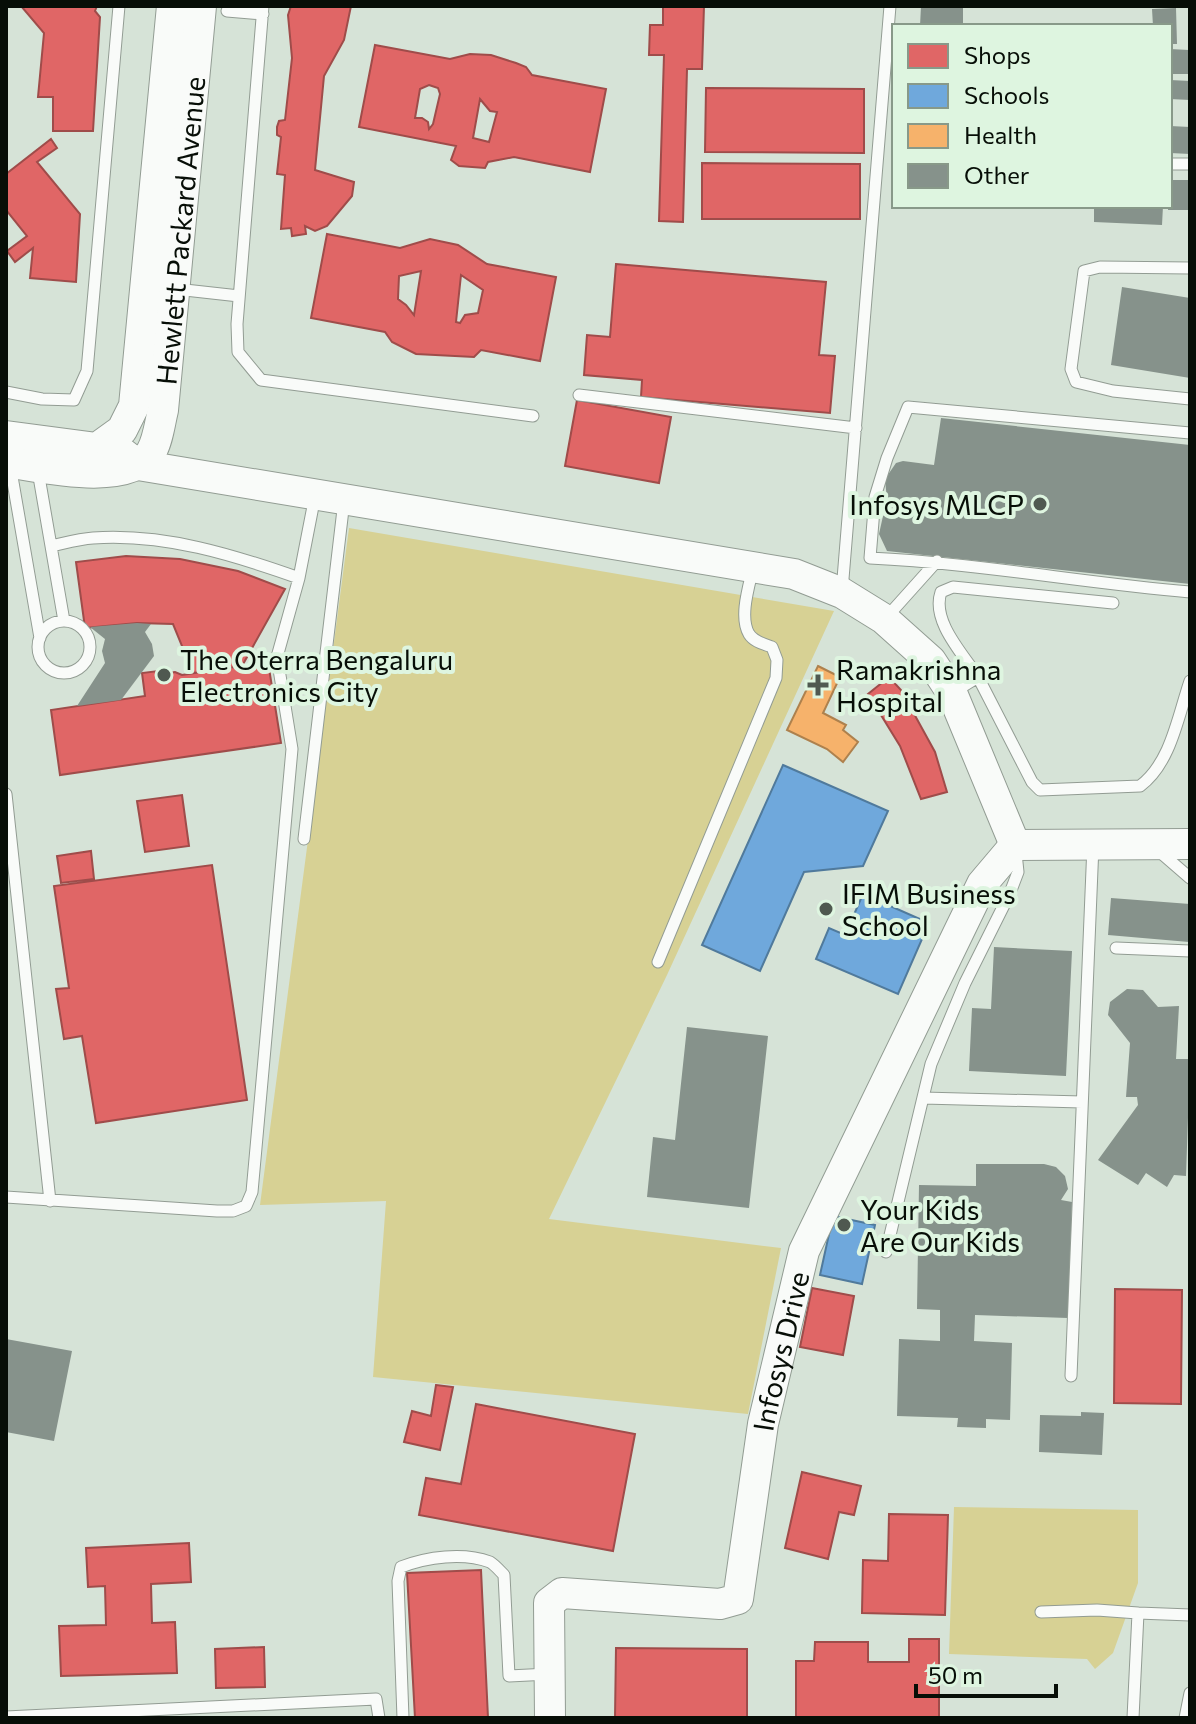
<svg xmlns="http://www.w3.org/2000/svg" width="1196" height="1724" font-family="Commissioner,sans-serif">
	<rect width="100%" height="100%" fill="#d6e3d7"/>
	<path fill="#d7d194" d="M349,528l485,83 -167,364 -118,244 232,29 -33,166 -375,-37 13,-176 -126,4z
		M954,1507l184,3v73l-25,70 -18,16 -8,-10 -138,-5z"/>
	<path fill="#e06666" stroke="#9f4c4a" stroke-width="2" fill-rule="evenodd" d="M21,6h76l-2,5 5,6 -7,114h-40v-34h-15l6,-64z
		M291,6h60l-7,34 -20,36 -9,94 39,12 -2,14 -25,30 -12,5 -10,-5 1,8 -14,2 -1,-8 -10,1 4,-54 -8,-1 4,-37 -4,-2v-8l2,-6 6,-1 7,-62 -4,-43z
		M663,6h41l-2,63h-15l-4,153 -24,-1 5,-166h-15l1,-30h13z
		M375,45l75,14 20,-5 21,1 25,8 10,4 6,8 74,14 -16,83 -76,-15 -26,5 -3,6 -26,-2 -8,-6 5,-14 -97,-19zM429,85l9,3 2,6 -7,30 -4,5 -1,-7 -6,-4h-7l5,-29zM480,99l10,12 7,1 -8,30 -16,-4z
		M706,88l158,1v64l-159,-1z
		M51,139l6,9 -20,14 43,52 -4,68 -46,-4 3,-30 -18,14 -8,-11 20,-15 -21,-26v-36z
		M702,163l158,1v55h-158z
		M327,234l73,14 30,-9 28,6 29,19 69,13 -16,84 -59,-11 -7,7 -58,-3 -24,-12 -7,-10 -74,-14zM421,271l-7,44 -8,-10 -8,-6 1,-23zM461,275l22,15 -5,23 -13,2 -5,8 -4,-1z
		M616,264l210,18 -7,73 16,1 -5,57 -189,-16 1,-17 -58,-5 3,-40 23,2z
		M577,400l94,17 -12,66 -94,-17z
		M126,556l54,3 58,12 47,18 -43,77 -49,7 -20,-49 -36,-1 -52,5 -9,-66z
		M268,662l13,81 -221,32 -9,-65 94,-14 -3,-23 24,-3 1,3 8,-1 7,3z
		M889,677l12,13 34,62 12,40 -26,7 -21,-53 -32,-52z
		M182,795l7,51 -44,6 -8,-51z
		M91,851l3,28 -33,4 -4,-27z
		M212,865l35,235 -151,23 -14,-87 -18,3 -8,-50 13,-1 -15,-102z
		M812,1288l42,8 -11,59 -43,-8z
		M1115,1289l67,1 -1,114 -67,-1z
		M436,1385l17,2 -13,63 -36,-8 8,-31 19,5z
		M476,1404l159,30 -22,117 -194,-36 7,-37 35,6z
		M802,1472l59,14 -7,29 -15,-3 -11,47 -43,-11z
		M889,1514l59,1 -3,100 -83,-2 1,-53 25,1z
		M189,1543l2,39 -40,2 1,39 23,-1 2,51 -116,3 -2,-50 47,-1 -1,-39 -17,1 -2,-39z
		M481,1570l7,148h-73l-8,-145z
		M909,1639h30v79h-143v-57h18l1,-19h53v20h41z
		M264,1647l1,40 -49,1 -1,-39z
		M616,1648l131,1v69h-132z"/>
	<path fill="#6fa8dc" stroke="#507a9c" stroke-width="2" d="M783,765l105,46 -25,55 -59,6 -44,99 -58,-26z
		M863,894l66,29 -31,71 -82,-35 13,-31 16,7z
		M833,1216l42,9 -13,59 -42,-9z"/>
	<path fill="#f6b26b" stroke="#ae814d" stroke-width="2" d="M818,666l22,11 -17,36 23,12 -3,5 15,12 -15,20 -16,-13 -40,-19z"/>
	<path fill="#86928b" d="M921,6h42v20h-43z
		M1176,8l1,36h-7v-18h-17l-1,-17z
		M1170,49l19,1 -1,24h-18z
		M1170,80l20,1v19l-20,-1z
		M1170,126l20,1v27l-20,-1z
		M1170,180h20v30h-22z
		M1094,206h69l-1,19 -68,-3z
		M1122,287l68,11v80l-79,-13z
		M941,418l249,27v139l-303,-33 -8,-17 4,-18 10,-7 -6,-9 -2,-21 11,-16 7,-2 31,4z
		M137,623l14,1 -6,8 7,12 2,12 -33,44 -44,6 28,-43 -3,-12 3,-12 -15,-12z
		M1111,898l79,6 -1,38 -81,-7z
		M994,947l78,4 -6,125 -97,-5 3,-63 19,1z
		M1127,989l16,1 15,17 21,-1 -3,53h14l-4,117 -12,-1 -7,12 -21,-14 -8,12 -40,-25 40,-55 -1,-8h-11l4,-54 -22,-28 2,-13z
		M687,1027l81,9 -19,172 -102,-11 6,-60 22,3z
		M976,1164h68l12,3 9,9 3,13 -7,11 11,2 -4,116 -93,-3 -1,26 38,2 -2,77 -24,-1v9l-29,-1 1,-9 -61,-2 2,-77 41,2v-31l-23,-1 2,-124 57,1z
		M6,1339l66,12 -18,90 -48,-9z
		M1081,1412l23,1 -2,42 -63,-3 1,-37 41,1z"/>
	<g fill="none" stroke-linecap="round" stroke-linejoin="round">
		<g stroke="#929c93" stroke-width="13">
			<path id="lane" d="M263,6l-26,318 1,28 23,28 272,36
				M227,11l36,3
				M1170,164h20
				M1190,268l-90,-1 -16,4 -13,98 5,13 37,9 77,8
				M176,289l63,7
				M6,392l36,7 32,1 13,-29 32,-365
				M579,395l277,33
				M1190,433l-282,-26 -21,51 -12,39 -5,61c107,5 213,25 320,34
				M10,465l30,173
				M38,471l26,150
				M51,546c14,-3 28,-7 42,-8 71,-5 141,17 206,40
				M842,591l48,-585
				M885,619l52,-58
				M38 647a26 26 0 1 1 52 0a26 26 0 1 1-52 0Z
				M978,677l54,105 8,8 100,-4c31,-23 38,-70 50,-105
				M952,693l26,-16c-15,-23 -47,-56 -37,-85l12,-5 160,16
				M6,794l44,407
				M304,839l40,-338
				M1160,852l30,26
				M1116,948l74,3
				M658,962l118,-284 1,-18 -5,-13c-8,-3 -18,-5 -23,-13 -10,-17 0,-48 4,-66
				M923,1098l159,4
				M6,1197l211,14h16l13,-5 6,-14 40,-443 -15,-92 22,-79 16,-82
				M886,1252l45,-188 34,-81 45,-90 8,-21 -2,-19
				M1071,1376l22,-531
				M1041,1612l56,-2 41,3
				M6,1717l370,-18 3,19
				M403,1718l-5,-137 3,-14c26,-10 62,-15 89,-5 5,3 10,9 14,13l5,101 40,-2
				M1133,1718l5,-105 52,2
				M1185,1718l5,-25"/>
		</g>
		<g stroke="#929c93" stroke-width="32">
			<g id="secondary">
				<path d="M6,436l91,12 25,-18 12,-24 38,-400"/>
				<path d="M108,442l30,23 656,109 48,19 42,26 47,42 21,32 63,152"/>
				<path id="s1" d="M6,462c34,5 123,26 145,-10 7,-11 9,-30 12,-42l38,-404"/>
				<path d="M1015,845l175,-1"/>
				<path id="s2" d="M550,1718l-1,-115 13,-10 158,11 18,-5 25,-175 41,-173 178,-367 33,-39"/>
			</g>
		</g>
		<use href="#lane" stroke="#f9fbf9" stroke-width="11"/>
		<use href="#secondary" stroke="#f9fbf9" stroke-width="30"/>
	</g>
	<g fill="#4f5950" stroke="#def5e0" stroke-width="3">
		<circle cx="1040" cy="504" r="8"/>
		<circle cx="164" cy="675" r="8"/>
		<path d="M814 673h8v8h8v8h-8v8h-8v-8h-8v-8h8z"/>
		<circle cx="826" cy="909" r="8"/>
		<circle cx="844" cy="1225" r="8"/>
	</g>
	<g text-anchor="middle" dominant-baseline="central" stroke-width="8" stroke-linejoin="round" paint-order="stroke">
		<g font-size="28" fill="#070e07" stroke="#def5e0">
			<text stroke="none"><textPath href="#s1" startOffset="376">Hewlett Packard Avenue</textPath></text>
			<text stroke="none"><textPath href="#s2" startOffset="560">Infosys Drive</textPath></text>
		</g>
		<g font-size="28" fill="#070e07" stroke="#def5e0" text-anchor="start">
			<text x="1024" y="504" text-anchor="end">Infosys MLCP</text>
			<text x="180" y="659">The Oterra Bengaluru<tspan x="180" dy="32">Electronics City</tspan></text>
			<text x="836" y="669">Ramakrishna<tspan x="836" dy="32">Hospital</tspan></text>
			<text x="842" y="893">IFIM Business<tspan x="842" dy="32">School</tspan></text>
			<text x="860" y="1209">Your Kids<tspan x="860" dy="32">Are Our Kids</tspan></text>
		</g>
	</g>
	<rect width="1196" height="1724" fill="none" stroke="#070e07" stroke-width="16"/>
	<rect x="892" y="24" width="280" height="184" fill="#def5e0" stroke="#889989" stroke-width="2"/>
	<rect x="908" y="44" width="40" height="24" fill="#e06666" stroke="#889989" stroke-width="2"/>
	<text x="964" y="64" font-size="24" fill="#070e07">Shops</text>
	<rect x="908" y="84" width="40" height="24" fill="#6fa8dc" stroke="#889989" stroke-width="2"/>
	<text x="964" y="104" font-size="24" fill="#070e07">Schools</text>
	<rect x="908" y="124" width="40" height="24" fill="#f6b26b" stroke="#889989" stroke-width="2"/>
	<text x="964" y="144" font-size="24" fill="#070e07">Health</text>
	<rect x="908" y="164" width="40" height="24" fill="#86928b" stroke="#889989" stroke-width="2"/>
	<text x="964" y="184" font-size="24" fill="#070e07">Other</text>
	<path d="M916 1684v12h140v-12" fill="none" stroke="#070e07" stroke-width="4"/>
	<text x="928" y="1684" font-size="24" fill="#070e07" stroke="#def5e0" stroke-width="6" paint-order="stroke">50 m</text>
</svg>
